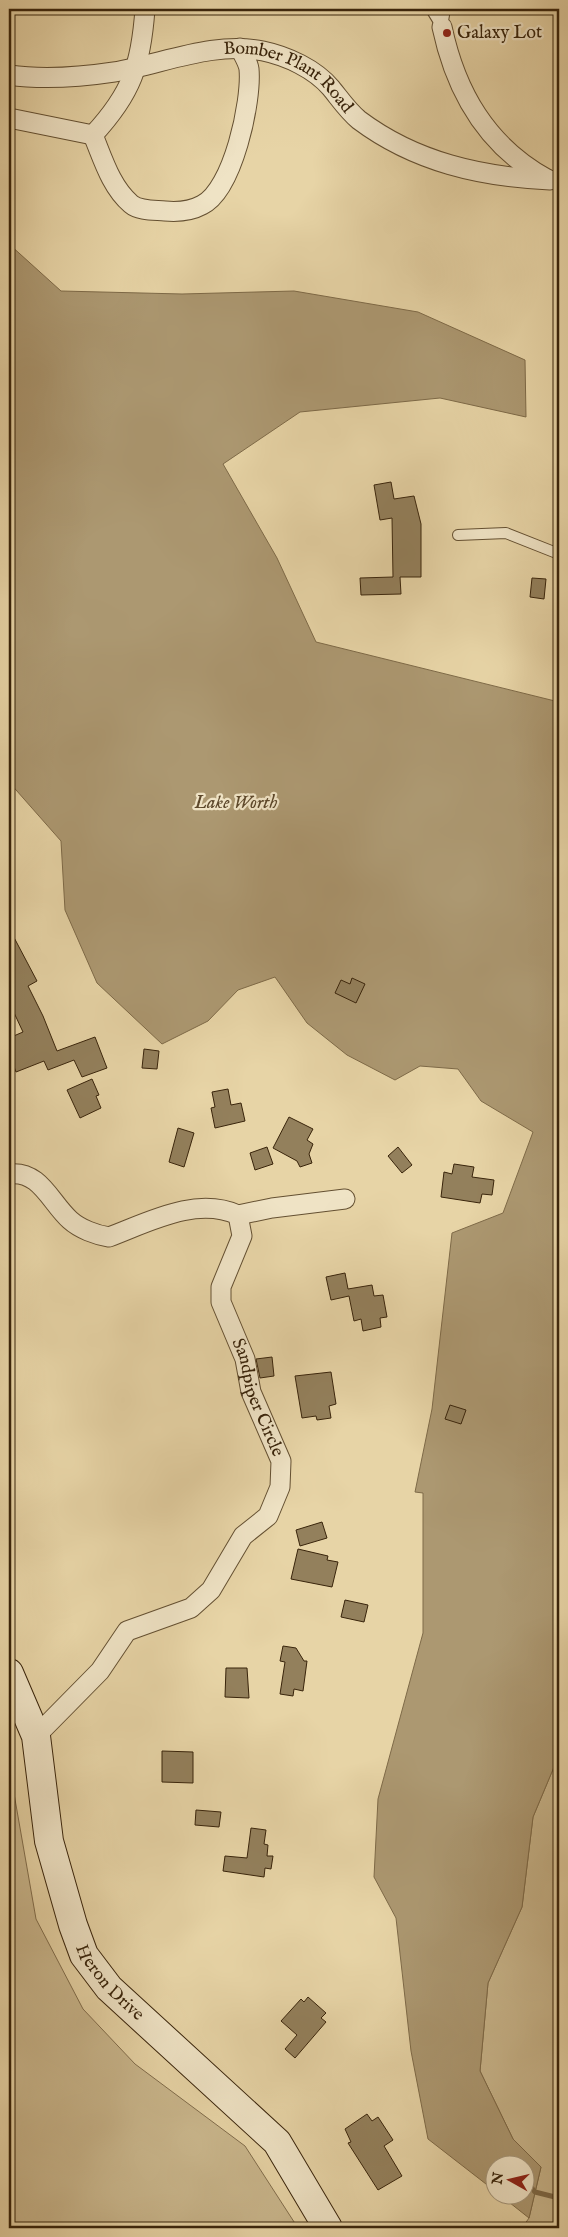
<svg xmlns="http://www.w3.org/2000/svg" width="568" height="2237" font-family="'IM FELL English',serif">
	<rect width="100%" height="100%" fill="#e7d4a6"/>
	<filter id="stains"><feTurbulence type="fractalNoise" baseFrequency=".004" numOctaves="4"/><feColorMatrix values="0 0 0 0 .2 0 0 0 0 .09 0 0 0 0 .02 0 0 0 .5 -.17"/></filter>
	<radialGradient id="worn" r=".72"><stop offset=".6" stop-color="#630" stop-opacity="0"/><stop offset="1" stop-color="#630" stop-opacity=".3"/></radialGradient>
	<path fill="#c9b68c" stroke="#816d4c" d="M559,1755v160l-5,15v154l5,7v137h-37l7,-10 12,-51 -28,-28 -33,-68 8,-88 34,-76 11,-90z
		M9,1765l27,154 47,90 52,55 110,82 53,82h-289z"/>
	<path fill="#ac9871" stroke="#7e6a48" d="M9,244l52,47 121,3 112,-3 124,21 107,48 1,57 -86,-19 -140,14 -77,52 54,94 39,84 243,60v1053l-26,62 -11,90 -34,76 -8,88 33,68 28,28 -12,51 -29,-23 26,-1v-30h-30l-1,27 -67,-52 -17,-88 -15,-133 -22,-41 4,-78 45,-166v-140l-8,-1 17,-83 20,-176 51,-20 30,-81 -52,-31 -23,-32 -38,-3 -25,14 -48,-25 -40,-32 -32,-46 -37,13 -30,31 -46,23 -65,-61 -32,-73 -4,-69 -52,-59z"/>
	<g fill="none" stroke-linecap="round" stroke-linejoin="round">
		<path stroke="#7e6a48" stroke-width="5" d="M526,2181l9,11 24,6"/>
	</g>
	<path fill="#93805c" stroke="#39240b" d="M391,482l3,17 20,-3 7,28v53h-21l1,17 -40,1 -1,-17 33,-1 -1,-59 -12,2 -6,-35z
		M532,578l14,1 -2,20 -14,-2z
		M9,928l28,53 -9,5 15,30 14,35 38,-14 12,31 -25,9 -8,-17 -26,10 -4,-9 -28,11 -7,-19v-15l14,-6 -14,-30z
		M352,978l13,6 -9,19 -21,-10 6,-13 9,4z
		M144,1049l15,2 -2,18 -15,-1z
		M92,1079l7,16 -3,1 5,12 -21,10 -13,-28z
		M228,1089l3,16 10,-2 4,18 -30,7 -4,-20 4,-1 -3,-15z
		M289,1117l24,12 -6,11 6,4 -4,10 3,9 -12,4 -3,-6 -24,-13z
		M178,1128l16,5 -10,34 -15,-5z
		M267,1147l6,17 -18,6 -5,-17z
		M398,1147l14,18 -10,8 -14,-17z
		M454,1164l20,3 -2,10 22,3 -2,15 -10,-1 -2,9 -39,-6 3,-25 8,2z
		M345,1273l3,16 24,-4 2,11 9,-1 4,22 -7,1 1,9 -18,4 -2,-12 -7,2 -5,-25 -18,4 -5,-23z
		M272,1357l2,19 -14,2 -4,-19z
		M331,1372l5,32 -7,2 2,12 -14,2 -1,-4 -14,2 -7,-42z
		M450,1405l16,5 -5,14 -16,-5z
		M322,1522l5,16 -27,8 -4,-16z
		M298,1549l30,7 -1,4 11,2 -6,25 -41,-8z
		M345,1600l23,5 -4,17 -23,-5z
		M283,1646l13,2 8,13h3l-4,30 -9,-2 -1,7 -13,-2 5,-32 -5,-1z
		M226,1668h21l2,30 -24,-1z
		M162,1751l31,1v31l-31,-1z
		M196,1810l25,2 -2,15 -24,-2z
		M251,1828l15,2 -2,14 4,1 -1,11h6l-2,13 -6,-1 -1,9 -41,-6 2,-15 22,2z
		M308,1997l18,16 -5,5 5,4 -31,36 -10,-9 12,-14 -16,-14 20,-22 3,3z
		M367,2114l5,7 6,-4 15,23 -9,6 18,30 -24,14 -30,-47 3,-1 -6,-13z"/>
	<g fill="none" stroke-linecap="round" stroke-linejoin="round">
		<g stroke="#645032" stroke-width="12">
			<path id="lane" d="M431,9l11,18
				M442,27l3,-18
				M458,535l48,-2 53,21"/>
		</g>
		<g stroke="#645032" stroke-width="21">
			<g id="street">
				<path d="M145,9c-4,56 -13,84 -52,126 10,24 18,52 38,69 8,7 24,6 34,7 11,1 26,0 37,-6 31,-15 50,-104 47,-136 -1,-7 -6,-14 -9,-21"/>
				<path d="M442,27c14,66 45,119 105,152"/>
				<path id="s1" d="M9,75c34,5 72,2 105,-3 49,-8 99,-31 149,-21 24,5 52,18 68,37 9,11 17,23 28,32 56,42 122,57 191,60"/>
				<path d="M9,118l84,17"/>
				<path id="s2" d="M9,1174c31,-4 41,28 61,46 10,9 26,15 39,17 40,-15 87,-41 129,-22l4,21 -21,51v15l24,57 6,33 30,69 -1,26 -12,29 -25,20 -32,54 -20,18 -64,23 -27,40 -64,65"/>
				<path d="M238,1215l34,-7 73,-9"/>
			</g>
		</g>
		<g stroke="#39240b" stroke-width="30">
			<g id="secondary">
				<path id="s3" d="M9,1673l27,63 13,105 24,84 11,30 25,33 168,154 51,86"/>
			</g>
		</g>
		<use href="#lane" stroke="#efe3c5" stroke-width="10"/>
		<use href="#street" stroke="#efe3c5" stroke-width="19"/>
		<use href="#secondary" stroke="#efe3c5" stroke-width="28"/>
	</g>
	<circle fill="#8f2418" stroke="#efe3c5" stroke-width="2" cx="447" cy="33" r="5"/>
	<g text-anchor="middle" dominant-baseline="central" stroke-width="4.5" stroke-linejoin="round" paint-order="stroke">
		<g font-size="18" fill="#39240b" stroke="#efe3c5" text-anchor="start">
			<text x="457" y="33">Galaxy Lot</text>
		</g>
		<g font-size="18" fill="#39240b" stroke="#efe3c5">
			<text stroke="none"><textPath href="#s1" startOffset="291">Bomber Plant Road</textPath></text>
			<text stroke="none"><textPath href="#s2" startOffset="452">Sandpiper Circle</textPath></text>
			<text stroke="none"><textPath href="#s3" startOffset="331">Heron Drive</textPath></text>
		</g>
		<g font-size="19" font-style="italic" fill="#5c472a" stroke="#efe3c5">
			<text x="236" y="803">Lake Worth</text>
		</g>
	</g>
	<rect width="568" height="2237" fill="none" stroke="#e7d4a6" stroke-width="30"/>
	<rect x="10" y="10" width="548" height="2217" fill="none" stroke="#39240b" stroke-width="2.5"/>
	<rect x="15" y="15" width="538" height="2207" fill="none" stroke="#39240b"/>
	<g transform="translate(510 2180) rotate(278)"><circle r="24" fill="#efe3c5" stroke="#a6977b"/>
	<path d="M0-4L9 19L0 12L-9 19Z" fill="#8f2418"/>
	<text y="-8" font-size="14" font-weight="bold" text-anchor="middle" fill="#39240b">N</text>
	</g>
	<rect width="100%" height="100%" filter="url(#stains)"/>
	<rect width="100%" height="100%" fill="url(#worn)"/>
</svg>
